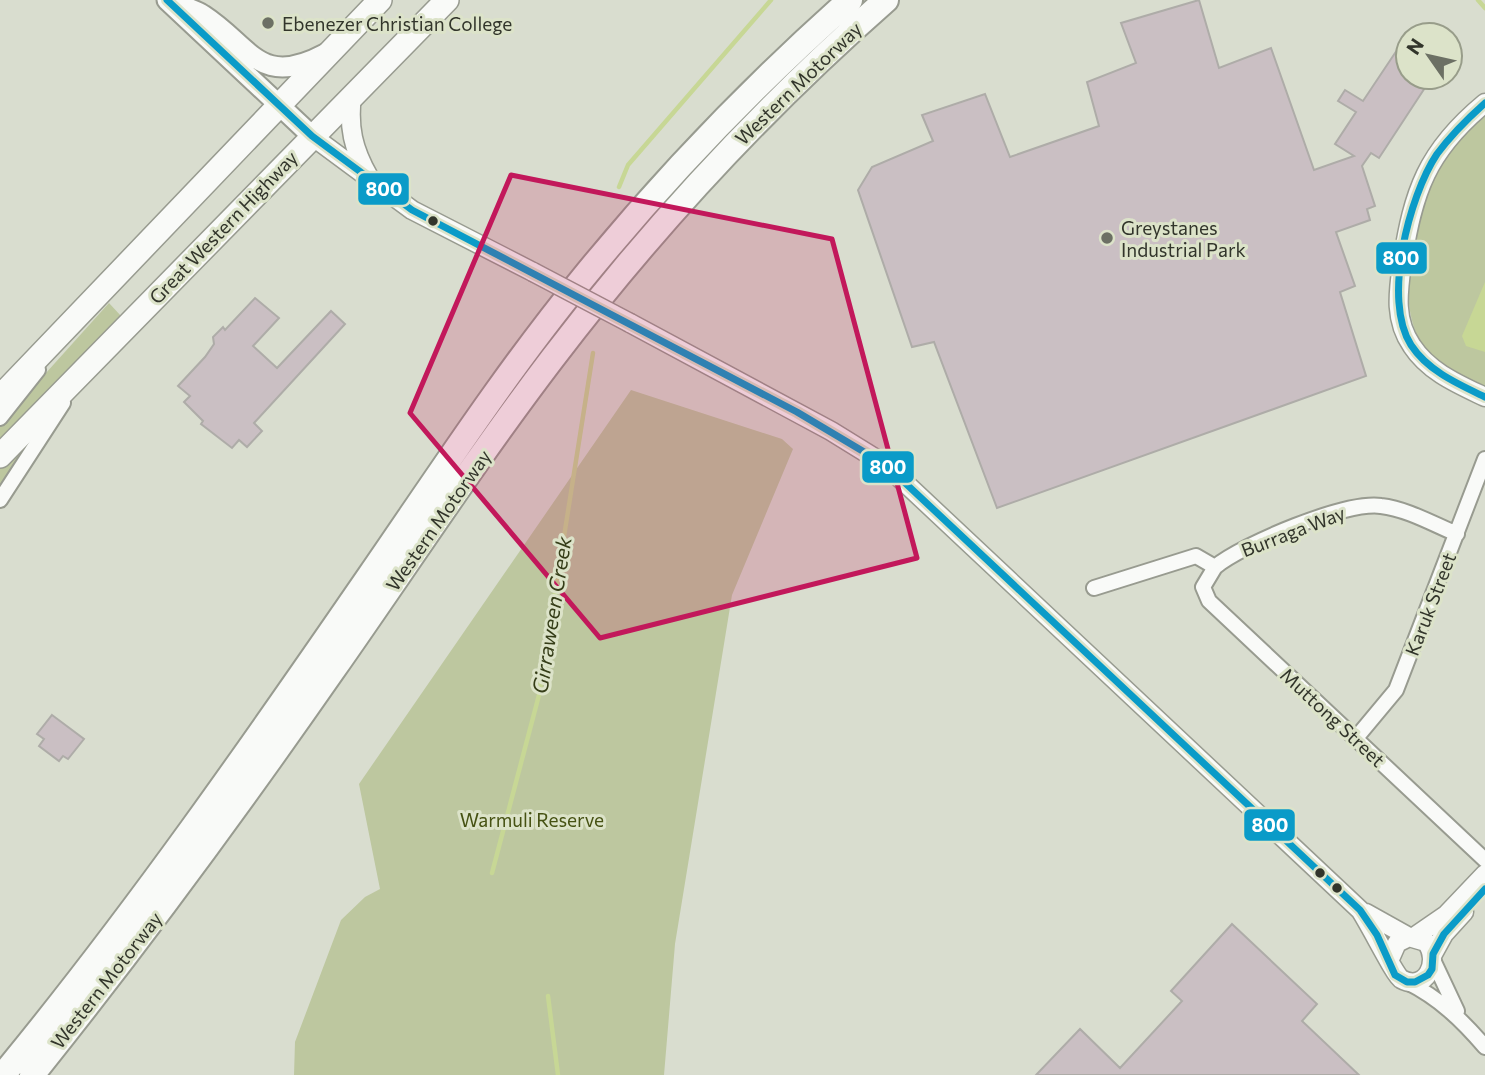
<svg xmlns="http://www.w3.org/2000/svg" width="1485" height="1075" font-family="Commissioner,sans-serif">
	<rect width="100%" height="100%" fill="#d9ddcf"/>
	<path fill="#bdc79f" d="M1485,116v271c-19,-9 -40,-17 -55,-32 -44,-47 -14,-159 21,-205 10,-13 22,-23 34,-34z
		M109,303l12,13 -121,122v-14z
		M631,390l151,49 11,10 -61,146 -57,349 -11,131h-370l1,-33 46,-122 24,-23 15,-8 -21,-105z
		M17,454l1,3 -18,31v-19z"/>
	<path fill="#c7d795" d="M1485,282v70l-19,-6 -4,-10z"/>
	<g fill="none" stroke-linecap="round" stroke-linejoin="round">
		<path stroke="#c7d795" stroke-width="4.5" d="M1478,0l7,8
			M619,187l9,-22 143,-165
			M492,873l47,-178 54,-342
			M548,996l10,79"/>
	</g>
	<path fill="#cabfc3" stroke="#aeaca8" stroke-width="2" d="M1199,0l20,68 52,-20 43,122 40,-14 -19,-12 21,-32 -18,-11 7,-11 18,11 34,-51 11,7v20h24l-53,81 -8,-5 -9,13 13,40 -8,3 3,11 -34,12 19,54 -15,6 26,84 -369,132 -63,-166 -22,5 -54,-157 14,-23 61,-26 -11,-26 63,-21 25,63 89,-31 -12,-44 49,-19 -15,-40z
		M255,298l24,20 -26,28 24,22 54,-57 14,13 -91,99 8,8 -15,16 -8,-7 -7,8 -31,-24 2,-3 -19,-19 6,-6 -12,-10 27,-29 9,-13 -1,-7 10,-10 2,3z
		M52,715l32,24 -16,20 -5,-3 -4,5 -20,-15 5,-7 -7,-5z
		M1232,924l85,80 -15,17 57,54h-323l44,-46 40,39 62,-67 -11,-10z"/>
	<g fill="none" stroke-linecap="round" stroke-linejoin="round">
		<g stroke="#989b90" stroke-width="18">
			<path id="minor" d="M0,418l38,-48
				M0,500l63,-97
				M1215,567l-12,20 6,14 276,259
				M1094,588l102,-32 19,11c28,-23 130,-66 166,-61 26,3 52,18 76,28
				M1356,738l40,-48 89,-231
				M1434,962l23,49
				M1407,982c32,16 55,38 78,65"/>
		</g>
		<g stroke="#989b90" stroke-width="21">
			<path id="tertiary" d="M352,95c-4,32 1,54 17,82
				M1485,103c-58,48 -72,88 -83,161 -4,29 -8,56 10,82 17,26 46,38 73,51
				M312,136l100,74 121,62
				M630,323l201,108 55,34 474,445c8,11 36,67 41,69 25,14 40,-18 25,-37l-17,-5 -12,6 -8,18
				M1366,913l43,24
				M1414,937l32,-22 39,-41
				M1433,954l11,-20 20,-22"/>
		</g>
		<g stroke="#989b90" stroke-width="23">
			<path id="secondary" d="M167,0l145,136
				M178,4c8,4 18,6 25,11 48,31 56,74 122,39"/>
		</g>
		<g stroke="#989b90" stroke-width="26">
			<path id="trunk" d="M0,397l380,-397
				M0,456l447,-456"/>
		</g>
		<g stroke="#989b90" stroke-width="28">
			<path id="motorway" d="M3,1075c131,-159 250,-330 367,-500 69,-100 136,-203 213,-297 81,-99 171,-193 267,-278
				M32,1075c105,-131 205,-267 301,-405 73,-104 142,-210 219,-311 99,-130 211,-251 334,-359"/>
		</g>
		<use href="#minor" stroke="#f9faf8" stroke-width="14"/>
		<use href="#tertiary" stroke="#f9faf8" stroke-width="18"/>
		<use href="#secondary" stroke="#f9faf8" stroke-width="19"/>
		<use href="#trunk" stroke="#f9faf8" stroke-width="23"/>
		<use href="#motorway" stroke="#f9faf8" stroke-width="24"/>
		<g stroke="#989b90" stroke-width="21" stroke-linecap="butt">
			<path id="tertiary-bridge" d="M533,272l97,51"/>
		</g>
		<use href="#tertiary-bridge" stroke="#f9faf8" stroke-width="18"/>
		<g stroke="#dce3c9" stroke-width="12">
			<path id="bus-1" d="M167,0l145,136 100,74 385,202 89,53 474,445 17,25 18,40 12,7h8l13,-7 4,-6 1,-15 11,-20 41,-45
				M1485,103c-18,16 -34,32 -48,51 -28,42 -55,146 -26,191 17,26 47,39 74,52"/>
		</g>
		<use href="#bus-1" stroke="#0a9bc8" stroke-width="7"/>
	</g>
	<path fill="#c2185b" fill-opacity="0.2" stroke="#c2185b" stroke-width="5" stroke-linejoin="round" d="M511,175l321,64 85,319 -317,80 -190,-225z"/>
	<g fill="#6c7064" stroke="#dce3c9" stroke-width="2.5">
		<circle cx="268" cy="23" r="7"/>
		<circle cx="1107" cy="238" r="7"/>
	</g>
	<g fill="#32352b" stroke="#dce3c9" stroke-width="2.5">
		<circle cx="433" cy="221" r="6"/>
		<circle cx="1320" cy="873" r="6"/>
		<circle cx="1337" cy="888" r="6"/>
	</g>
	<g text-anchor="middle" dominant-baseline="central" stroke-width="6" stroke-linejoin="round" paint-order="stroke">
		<g font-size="19" fill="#32352b" stroke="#dce3c9" text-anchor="start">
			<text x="282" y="23">Ebenezer Christian College</text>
			<text x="1121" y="227">Greystanes<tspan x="1121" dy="22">Industrial Park</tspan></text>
		</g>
		<g font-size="19" fill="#32352b" stroke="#dce3c9">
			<text transform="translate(798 83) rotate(-44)">Western Motorway</text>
			<text transform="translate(223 227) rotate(-46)">Great Western Highway</text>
			<text transform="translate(438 520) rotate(-55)">Western Motorway</text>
			<text transform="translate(1293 531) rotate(-21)">Burraga Way</text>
			<text transform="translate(1430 604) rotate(-69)">Karuk Street</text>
			<text transform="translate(1333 717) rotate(43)">Muttong Street</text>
			<text transform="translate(106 980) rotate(-52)">Western Motorway</text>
		</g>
		<g font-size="19" fill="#465213" stroke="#dce3c9">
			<text x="532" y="819">Warmuli Reserve</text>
		</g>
		<g font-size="21" font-style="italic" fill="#353d18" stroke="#dce3c9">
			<text transform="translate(551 615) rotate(-81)">Girraween Creek</text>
		</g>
	</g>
	<g stroke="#dce3c9" stroke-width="2.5">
		<rect x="357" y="172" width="53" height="34" rx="7" fill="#0a9bc8"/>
		<rect x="1375" y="241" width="53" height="34" rx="7" fill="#0a9bc8"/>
		<rect x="861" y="450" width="54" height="34" rx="7" fill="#0a9bc8"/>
		<rect x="1243" y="808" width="53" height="34" rx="7" fill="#0a9bc8"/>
	</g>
	<g font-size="19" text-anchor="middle" font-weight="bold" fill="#fff">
		<text x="384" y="196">800</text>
		<text x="1401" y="265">800</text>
		<text x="888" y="474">800</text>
		<text x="1270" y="832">800</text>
	</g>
	<g transform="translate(1429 56) rotate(304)"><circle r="33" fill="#dce3c9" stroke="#989d8a" stroke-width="2"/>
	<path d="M0-5L12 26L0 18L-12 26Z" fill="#6c7064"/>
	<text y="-10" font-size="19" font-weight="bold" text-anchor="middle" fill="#32352b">N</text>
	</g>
</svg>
